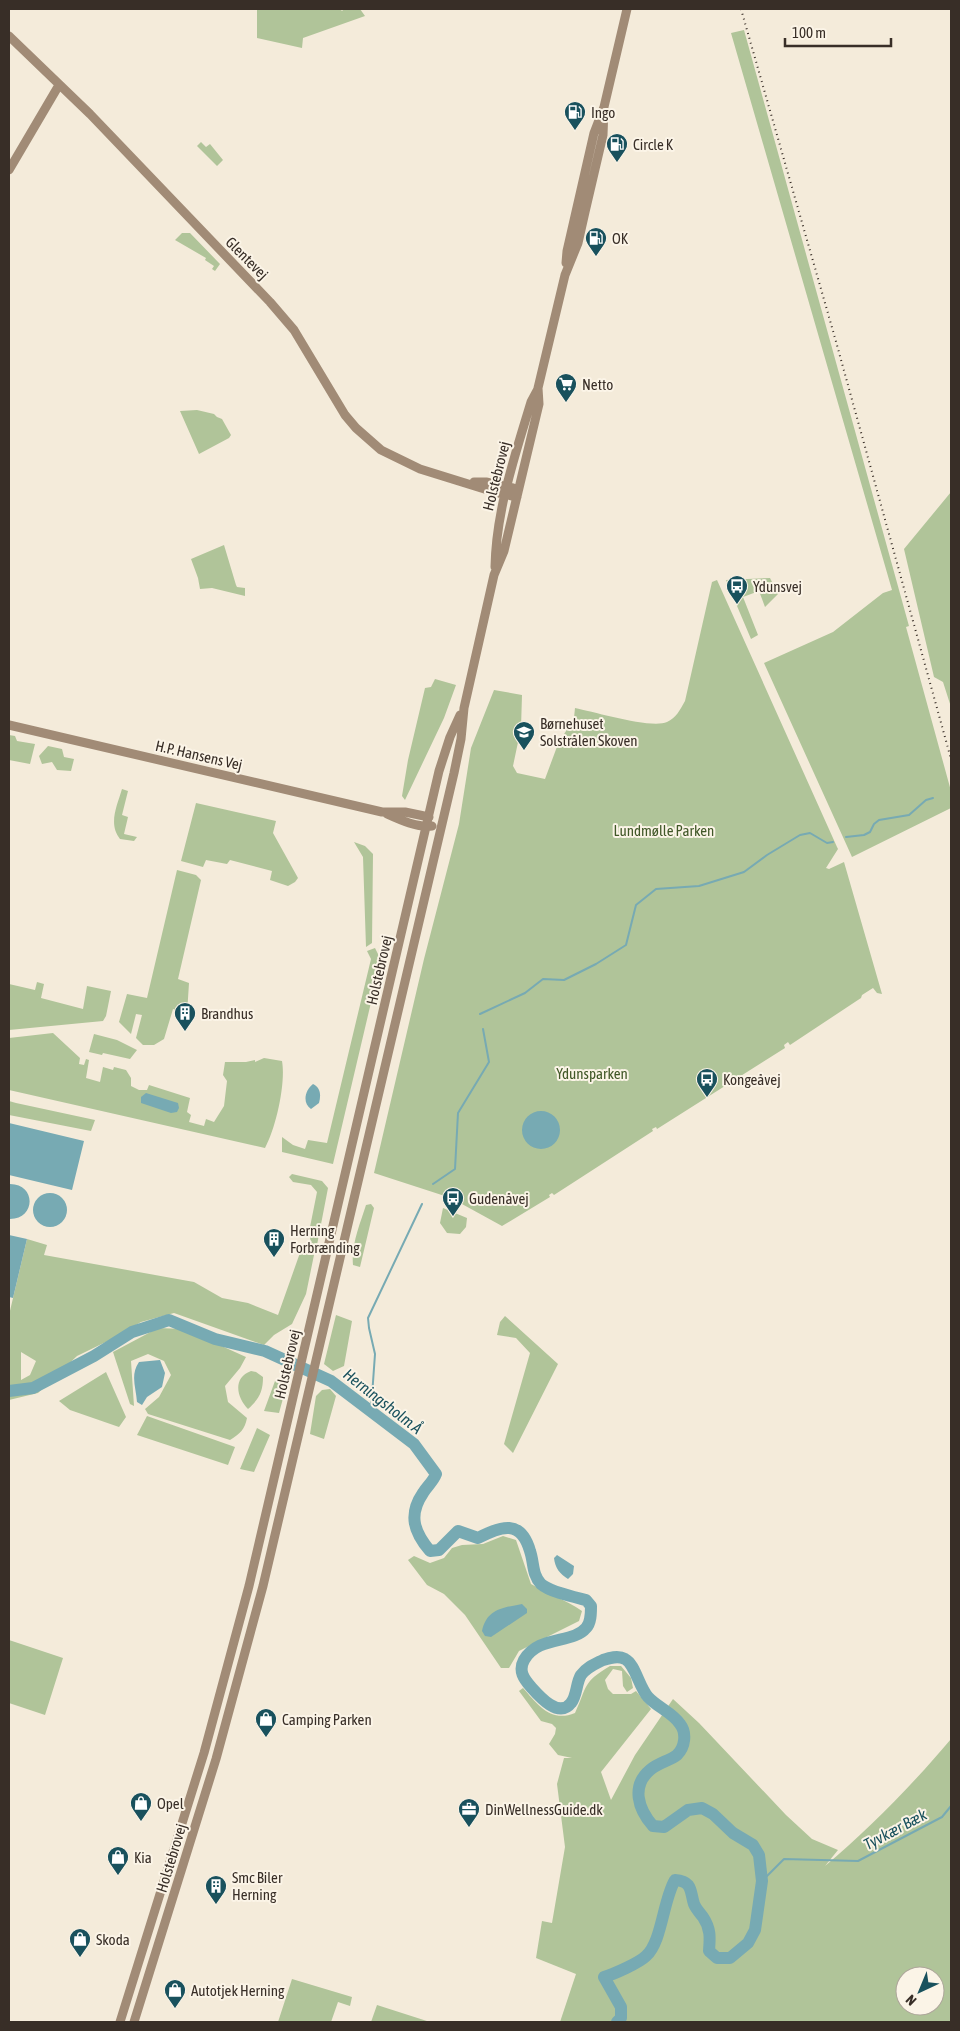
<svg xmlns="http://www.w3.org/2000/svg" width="960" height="2031" font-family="'Asap Condensed',sans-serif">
	<rect width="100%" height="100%" fill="#f4ebda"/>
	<path fill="#b0c499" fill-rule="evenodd" d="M257,9h83l2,2 2,-2h16l5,7 -62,22 -1,10 -45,-10z
		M744,30l165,596 -3,1 45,164v17l-99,49 -88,-194 69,-31 50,-39 9,-3 -161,-557z
		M201,142l5,5 4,-3 13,16 -6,6 -20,-20z
		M182,233h8l30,31 -5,7 -3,-2 2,-3 -9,-6 1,-2 -31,-18z
		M197,410l17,4 3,3 5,2 9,16 -2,3 -30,16 -19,-43z
		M951,492v215l-8,-25 -9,-5 -30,-128z
		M224,545l12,40 1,2 8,1v8l-33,-8 -12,1 -2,-11 -7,-19z
		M770,578l8,16 -13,13 -6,-16 -16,6 15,38 -7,4 -25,-59z
		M717,580l120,267 1,2 -12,19 3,1 15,-7 38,132 -5,-1 -4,-5 -11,7 -1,3 -71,47 -2,-3 -4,3 1,3 -128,81 -1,-2 -4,2 1,2 -99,64 -2,-2 -3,2 1,2 -48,29 -51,-28 -77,-25 50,-214 35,-135 12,-76 23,-58 28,5 -1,33 -8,38 4,7 28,6 13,-35 16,-26 1,-10c20,4 76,21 92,14 9,-4 13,-12 18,-21l27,-119z
		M435,679l21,6 -12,33 -39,82 -3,-4 6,-36 17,-72 6,-1z
		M9,735l6,1 2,5 18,3 -5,20 -21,-4z
		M48,746l14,3 2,8 10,2 -3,12 -14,-1 -5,-8 -10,2 -3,-8z
		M122,789l6,2 -6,24 6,2 -4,17 13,3 -3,4 -14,-2c-12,-15 -3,-33 2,-50z
		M196,803l80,18 -3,12 25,45 -3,4 -7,4 -18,-6 2,-9 -42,-11 -3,4 -21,-4 -3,7 -22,-6z
		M354,842l11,4 8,8 -1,89 -6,4 -3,-90z
		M177,870l19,5 5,5 -23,99 11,4 -2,31 -14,-5 -9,30 -10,6h-11l-7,-7 6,-23 -6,-1 -5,20 -12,-12 8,-28 20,4z
		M375,948l6,12 -48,204 -51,-12v-15l11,8 12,4 3,-9 19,3 44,-184 -4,-8z
		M37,982l7,2 -3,14 42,11 4,-23 24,5 -5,25 -3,5 -94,9v-46l26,6z
		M53,1033l27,25 -1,6 5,1 2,-6 3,1 -3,18 14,4 3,-15 10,3 1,-3 12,3 5,8v8l8,4h8l2,-5 41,13 -3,14 4,3 -2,7 15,4 2,-7 8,3 10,-16 3,-25 -4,-6 2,-13h21l9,-2v2l9,-4 18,3c4,22 -6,67 -17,87l-256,-58v-52z
		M94,1034l23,6 20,10 -7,9 -27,-6 -1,2 -13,-3z
		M9,1101l7,2 79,17 -4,11 -82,-16z
		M292,1174l30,7 6,7 -11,57 -6,-2 -2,-11 8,-40 -6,-7 -18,-3 -4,-5z
		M371,1204l3,4 -14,59 -7,-2c-2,-20 7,-41 13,-60z
		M443,1208l24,10 -1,9 -6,7 -13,-1 -7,-10z
		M27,1239l20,6 -3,10 150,27 28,16 26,5 30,12 23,-65 13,5 -8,39 -14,30 -18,11 -10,10 -90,-32 -33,9 -27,16 -37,18 -39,37 -29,7v-85zM21,1352l15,9 -6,14 -9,5z
		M336,1315l16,6 -8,45 -11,5 -9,-7z
		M505,1316l53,48 -45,89 -9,-9 26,-91 -14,-15 -19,-3 3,-13z
		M158,1328l26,1 62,28 -6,11 -15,18 3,16 19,16c-2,11 -7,16 -17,22l-82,-26 -3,-5 14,-12 12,-22 -7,-14 -16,-7 -17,7 3,45 -4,-2 -17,-52z
		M251,1371l5,1 7,5c0,15 -4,22 -15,32 -11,-11 -16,-31 3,-38z
		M106,1372l20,45 -7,10 -49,-17 -11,-9z
		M275,1381l12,3 -8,29 -15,-2z
		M330,1389l6,7 -12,43 -14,-5 6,-38 6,-6z
		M147,1416l88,31 -7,18 -91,-30z
		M257,1428l13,7 -16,37 -14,-3z
		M503,1536l13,4 15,44c17,10 35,16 51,27l-3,10 -60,30 -10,17h-8l-36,-53 -21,-21 -17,-9 -19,-25 6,-4 16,7 14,-5 8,-10 10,-3 21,-1z
		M9,1640l54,18 -18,57 -36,-12z
		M610,1666h11l10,12 2,10 -6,4 -4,-6 -1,-15 -9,-2 -8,11 3,9 5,5h18l5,-3 15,18 -50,63 10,28 24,-45 38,-56 26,24 87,92 26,24 26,11 -13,16c43,-36 90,-84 126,-127v283h-391l16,-48 -40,-16 6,-37 10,2 13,-76 -8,-63 7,-26h8l-14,-3 -9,-11 6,-10 1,-6 -4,-4 -11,-3 -22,-30 4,-3c15,17 28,35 52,25 13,-28 7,-30 35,-47zM905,1976h30v30h-30z
		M292,1979l60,18 -2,9 -12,-4 -7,20h-53z
		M377,2005l53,17h-59z"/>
	<path fill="#77aab3" d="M313,1084c8,4 8,11 6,19l-8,6c-9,-6 -6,-19 2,-25z
		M146,1093l32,10 1,5 -2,4 -6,1 -30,-10v-6z
		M522 1130a19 19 0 1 1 38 0a19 19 0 1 1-38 0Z
		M9,1123l75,18 -12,49 -63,-15z
		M9,1184c28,-1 27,36 0,35z
		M33 1210a17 17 0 1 1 34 0a17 17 0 1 1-34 0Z
		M9,1235l18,4 -14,59 -4,-1z
		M160,1360l5,13 -3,14 -15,10 -5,8 -5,-3c-1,-15 -7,-27 2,-40z
		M557,1555l17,11 -1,8 -5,5c-8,-5 -13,-11 -14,-21z
		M522,1604l5,5v4l-36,24 -6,-1 -3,-5c5,-22 20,-23 40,-27z"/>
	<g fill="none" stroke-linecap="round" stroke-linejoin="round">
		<path stroke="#77aab3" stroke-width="2" d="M846,837l18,-2 6,-3 4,-8 5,-4 30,-5 17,-15 7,-2
			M480,1014l45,-21 18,-14 21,1 32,-16 30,-19 10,-40 20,-16 43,-3 45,-14 23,-17 33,-20 10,-2 17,10 6,-1
			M433,1184l22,-15 3,-56 31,-51 -6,-33
			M371,1410l4,-56 -6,-26 -1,-10 54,-114
			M762,1881l22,-22 74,2 84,-44 9,-11"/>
		<path stroke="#77aab3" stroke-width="12" d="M9,1391l24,-3 61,-32 38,-24 37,-12 46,19 50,12 66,30 83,63 22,30c-3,8 -9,12 -13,19 -15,22 -9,39 7,58l9,-1 19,-19 20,7c23,-12 43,-19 52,13 4,11 2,24 11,33 9,8 33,13 45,16l5,6c0,7 0,17 -5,22 -13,16 -48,7 -62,32 -6,11 0,19 7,27 8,9 28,32 40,16 6,-7 5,-20 10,-28 6,-8 14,-11 22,-15 6,-2 15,-5 22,-1 10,5 14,28 23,38 9,10 25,16 32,27 7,9 5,23 -3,31 -8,6 -19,8 -27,15 -19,16 -12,39 3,56l11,1 24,-17 14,-2 11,6 20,19 20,12 6,10 3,26 -7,49 -7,13 -18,15h-13l-8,-7c1,-13 2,-22 -6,-34 -3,-4 -7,-8 -9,-13 -4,-12 -1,-23 -19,-24 -12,20 -13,62 -29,76 -7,7 -32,18 -42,21l17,30v11l-4,4"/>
		<path stroke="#a18b76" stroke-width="9" d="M9,36l81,78 180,188 24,28 51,85 11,13 25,22 39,19 74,23 23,5
			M9,170l50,-85
			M566,263l1,-12 27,-118 10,-26 23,-98
			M474,482h12l27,6
			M495,567c1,-56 20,-112 36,-165l7,-13
			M9,725l373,87h23l24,5
			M387,814c13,6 31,14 45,12
			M120,2022l84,-269 45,-167 190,-815 11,-34 10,-22
			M134,2022l82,-263 47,-173 191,-813 7,-34 3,-31 30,-133 10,-24 35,-147 -1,-16 27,-113 13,-32 7,-31 18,-77 1,-28"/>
		<path stroke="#382e27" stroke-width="2" stroke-dasharray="1 4" stroke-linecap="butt" d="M741,9l94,329 116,421"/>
	</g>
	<defs>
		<g id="fuel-pin" transform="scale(1.125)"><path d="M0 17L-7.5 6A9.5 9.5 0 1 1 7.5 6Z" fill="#19515d" stroke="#fbf4e7"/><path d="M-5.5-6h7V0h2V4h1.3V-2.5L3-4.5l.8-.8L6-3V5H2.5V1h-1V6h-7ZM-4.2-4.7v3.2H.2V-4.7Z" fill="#fff"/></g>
		<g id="supermarket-pin" transform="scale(1.125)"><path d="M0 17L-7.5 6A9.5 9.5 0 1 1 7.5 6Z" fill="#19515d" stroke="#fbf4e7"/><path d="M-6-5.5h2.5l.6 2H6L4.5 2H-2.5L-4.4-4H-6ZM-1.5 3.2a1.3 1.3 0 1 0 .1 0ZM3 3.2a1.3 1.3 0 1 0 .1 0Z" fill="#fff"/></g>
		<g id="bus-pin" transform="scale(1.125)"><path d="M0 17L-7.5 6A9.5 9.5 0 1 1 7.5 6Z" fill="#19515d" stroke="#fbf4e7"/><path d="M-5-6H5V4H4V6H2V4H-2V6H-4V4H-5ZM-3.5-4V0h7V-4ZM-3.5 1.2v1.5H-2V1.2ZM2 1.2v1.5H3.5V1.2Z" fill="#fff"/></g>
		<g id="school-pin" transform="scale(1.125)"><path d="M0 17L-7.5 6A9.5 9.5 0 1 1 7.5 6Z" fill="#19515d" stroke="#fbf4e7"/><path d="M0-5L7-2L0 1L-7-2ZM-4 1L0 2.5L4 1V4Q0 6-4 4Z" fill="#fff"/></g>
		<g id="building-pin" transform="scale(1.125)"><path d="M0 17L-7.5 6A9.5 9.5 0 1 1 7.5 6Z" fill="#19515d" stroke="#fbf4e7"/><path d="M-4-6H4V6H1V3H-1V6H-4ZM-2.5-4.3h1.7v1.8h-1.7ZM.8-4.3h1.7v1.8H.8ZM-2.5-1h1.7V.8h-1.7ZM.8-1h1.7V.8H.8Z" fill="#fff"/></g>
		<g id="shop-pin" transform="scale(1.125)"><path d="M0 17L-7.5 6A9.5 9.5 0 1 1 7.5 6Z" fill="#19515d" stroke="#fbf4e7"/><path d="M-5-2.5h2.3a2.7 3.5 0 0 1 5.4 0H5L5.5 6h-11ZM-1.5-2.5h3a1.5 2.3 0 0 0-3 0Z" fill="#fff"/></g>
		<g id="office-pin" transform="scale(1.125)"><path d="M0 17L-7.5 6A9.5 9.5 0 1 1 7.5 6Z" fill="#19515d" stroke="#fbf4e7"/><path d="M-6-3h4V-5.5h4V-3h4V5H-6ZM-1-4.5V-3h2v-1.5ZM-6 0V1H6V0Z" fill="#fff"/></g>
	</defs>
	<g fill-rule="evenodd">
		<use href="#fuel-pin" x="575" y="112"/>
		<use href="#fuel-pin" x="617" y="144"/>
		<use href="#fuel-pin" x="596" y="238"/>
		<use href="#supermarket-pin" x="566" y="384"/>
		<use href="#bus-pin" x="737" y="586"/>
		<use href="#school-pin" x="524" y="732"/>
		<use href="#building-pin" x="185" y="1013"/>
		<use href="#bus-pin" x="707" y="1079"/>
		<use href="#bus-pin" x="453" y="1198"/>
		<use href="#building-pin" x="274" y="1239"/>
		<use href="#shop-pin" x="266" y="1719"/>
		<use href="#shop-pin" x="141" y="1803"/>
		<use href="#office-pin" x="469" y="1809"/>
		<use href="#shop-pin" x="118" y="1857"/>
		<use href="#building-pin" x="216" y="1886"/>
		<use href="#shop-pin" x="80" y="1939"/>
		<use href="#shop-pin" x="175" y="1990"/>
	</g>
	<g text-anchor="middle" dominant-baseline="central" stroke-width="4" stroke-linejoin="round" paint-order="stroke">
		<g font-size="15" fill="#382e27" stroke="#fbf4e7" text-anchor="start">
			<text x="591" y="112">Ingo</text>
			<text x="633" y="144">Circle K</text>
			<text x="612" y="238">OK</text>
			<text x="582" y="384">Netto</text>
			<text x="753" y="586">Ydunsvej</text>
			<text x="540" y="723">Børnehuset<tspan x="540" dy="17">Solstrålen Skoven</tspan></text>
			<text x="201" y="1013">Brandhus</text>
			<text x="723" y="1079">Kongeåvej</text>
			<text x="469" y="1198">Gudenåvej</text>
			<text x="290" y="1230">Herning<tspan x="290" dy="17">Forbrænding</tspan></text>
			<text x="282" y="1719">Camping Parken</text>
			<text x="157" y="1803">Opel</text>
			<text x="485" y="1809">DinWellnessGuide.dk</text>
			<text x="134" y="1857">Kia</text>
			<text x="232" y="1877">Smc Biler<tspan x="232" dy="17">Herning</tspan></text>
			<text x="96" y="1939">Skoda</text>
			<text x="191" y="1990">Autotjek Herning</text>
		</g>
		<g font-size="15" fill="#382e27" stroke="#fbf4e7">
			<text transform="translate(247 258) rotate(45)">Glentevej</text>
			<text transform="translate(496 476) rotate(-76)">Holstebrovej</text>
			<text transform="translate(199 755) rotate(13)">H.P. Hansens Vej</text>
			<text transform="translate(379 970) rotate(-77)">Holstebrovej</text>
			<text transform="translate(287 1364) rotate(-77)">Holstebrovej</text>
			<text transform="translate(171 1858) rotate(-73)">Holstebrovej</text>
		</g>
		<g font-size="15" fill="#415828" stroke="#fbf4e7">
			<text x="664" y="830">Lundmølle Parken</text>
			<text x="592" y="1073">Ydunsparken</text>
		</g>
		<g font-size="16" font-style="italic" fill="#19515d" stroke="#fbf4e7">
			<text transform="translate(383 1401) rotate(38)">Herningsholm Å</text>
			<text transform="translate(895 1829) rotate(-28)">Tyvkær Bæk</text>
		</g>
	</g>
	<rect width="960" height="2031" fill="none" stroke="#382e27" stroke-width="20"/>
	<g transform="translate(920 1991) rotate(224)"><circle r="24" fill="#fbf4e7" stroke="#ada59a"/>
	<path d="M0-4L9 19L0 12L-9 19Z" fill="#19515d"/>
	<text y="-8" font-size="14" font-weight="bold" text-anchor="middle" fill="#382e27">N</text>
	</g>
	<path d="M785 38v8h106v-8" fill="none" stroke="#382e27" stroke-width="2.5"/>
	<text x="792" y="38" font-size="15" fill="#382e27" stroke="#fbf4e7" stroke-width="4" paint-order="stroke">100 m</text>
</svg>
